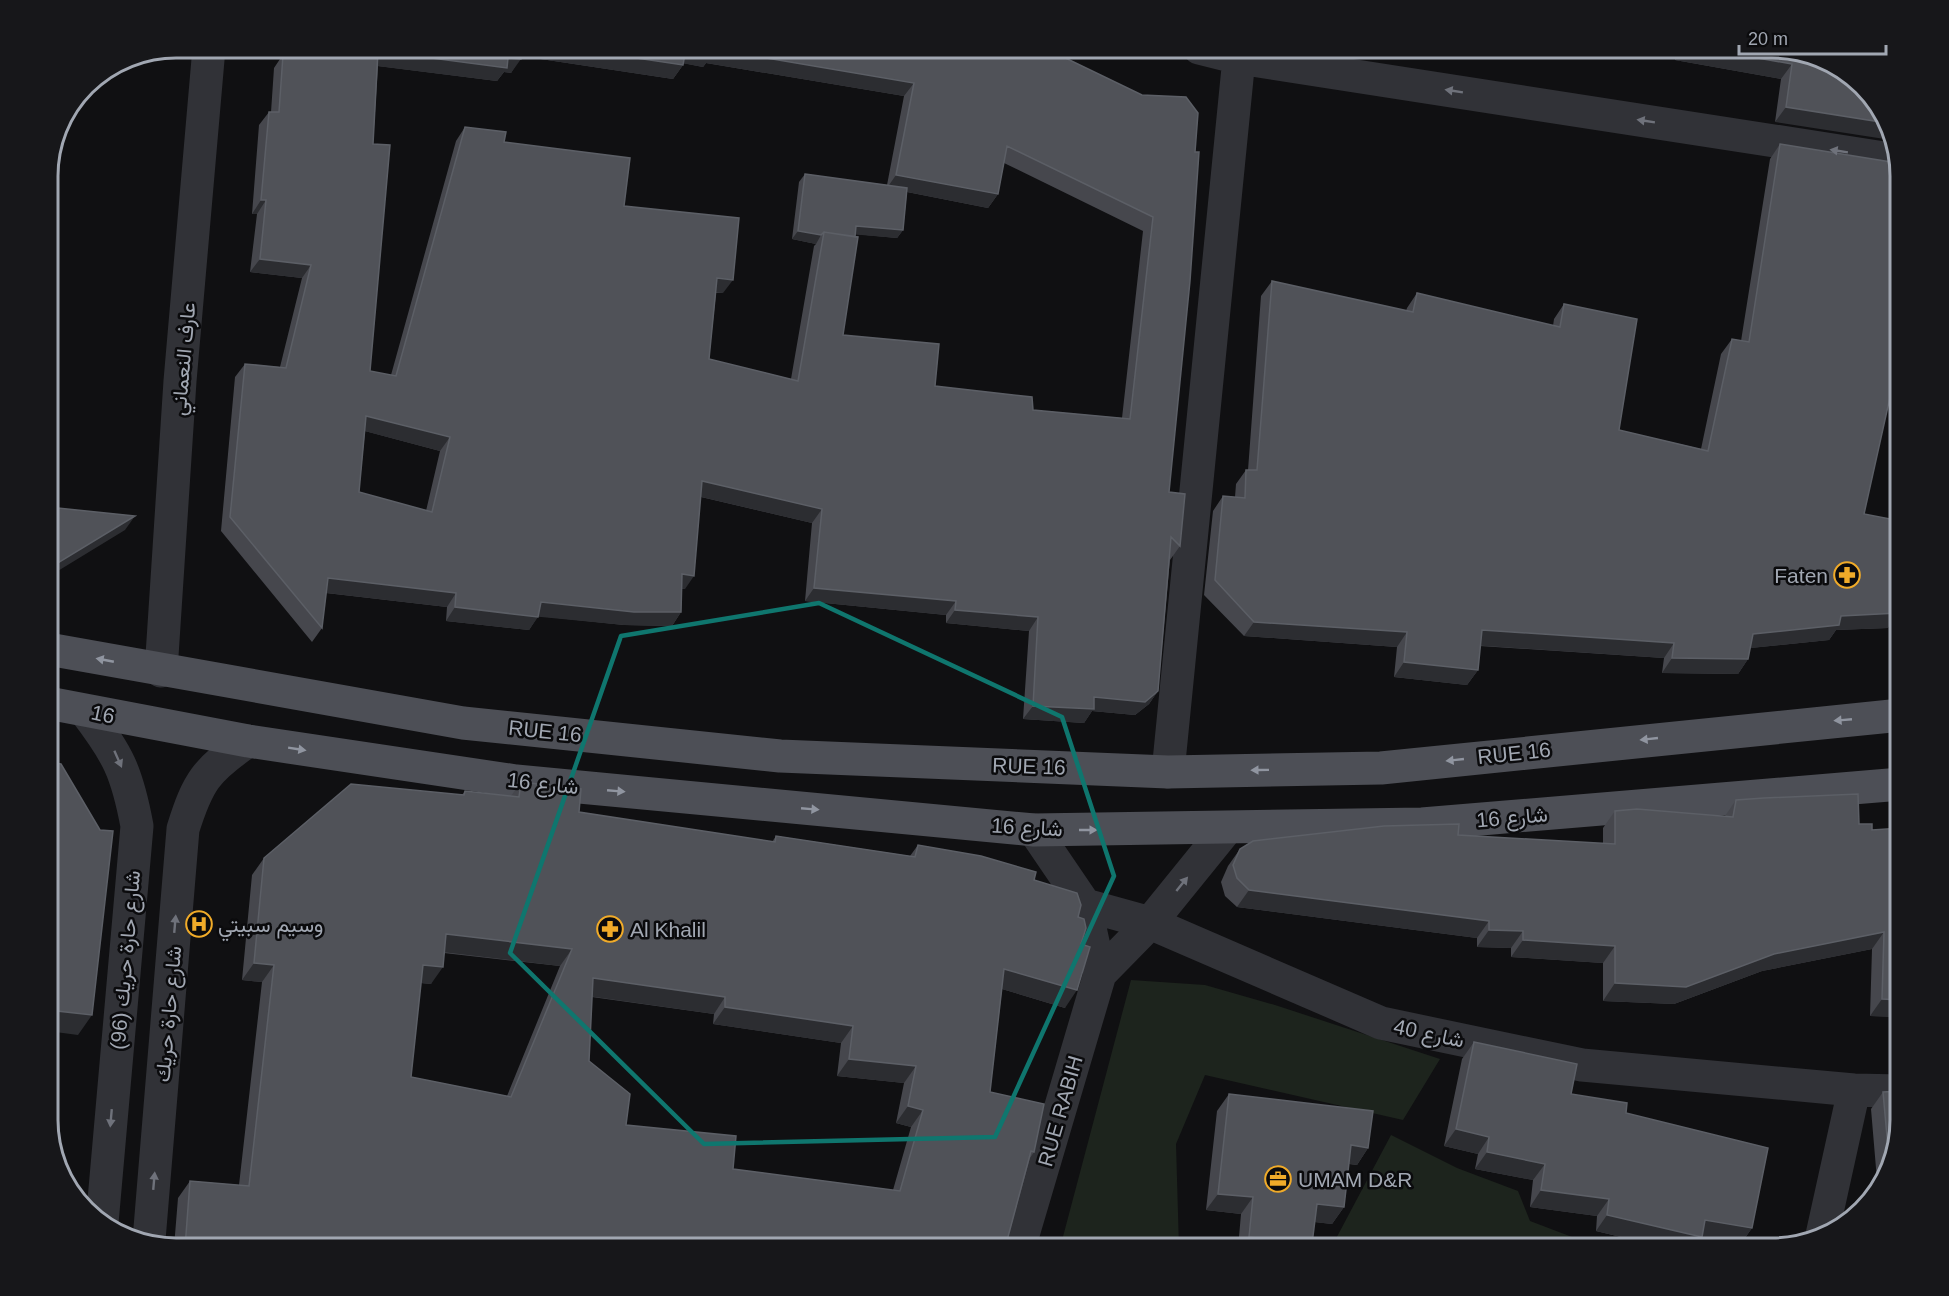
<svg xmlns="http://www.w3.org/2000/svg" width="1949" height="1296" font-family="Arial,Vazirmatn,sans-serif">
	<rect width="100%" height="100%" fill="#101012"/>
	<path fill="#1d241d" d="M1131,980l74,5 70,20 165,54 -37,61 -198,-45 -29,69 3,104h-119z
		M1391,1135l66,33 61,23 12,30 71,27h-127l-29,-4 -1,4h-113z"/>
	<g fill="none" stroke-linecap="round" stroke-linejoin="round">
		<path stroke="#313237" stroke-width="33" d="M1199,48l40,10 658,102
			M1168,772l72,-724
			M1085,905l65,18 231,100 201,42 272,25 47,1
			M1100,974l50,-51 77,-95
			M1822,1235l32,-145
			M1019,1248l81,-274 -15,-69 -51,-75"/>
		<path stroke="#313237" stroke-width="33" d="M161,671l19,-290 29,-333
			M85,711c33,43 42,61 52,115l-35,397
			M149,1240l34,-411c15,-48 23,-59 65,-88"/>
		<path stroke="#4d4f56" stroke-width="33" d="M48,649l415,74 317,33 388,16 213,-4 520,-53
			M48,703l200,38 268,40 518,49 388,-6 479,-40"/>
	</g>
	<path fill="#46474d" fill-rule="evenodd" d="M283,48h751l108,47 44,2 -17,395 11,54 -10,14v-1l-12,132 -9,13 -14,11 -43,-4 -8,12 -61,-4 6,-88 -83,-8v-8l-141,-14 7,-78 -111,-26 -16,92h-3l-1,23 -9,14 -48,-1 -86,-9 -9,14 -83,-9 1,-14 -121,-14 -4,35 -10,14 -91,-111 14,-154 10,-13 35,3 22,-89 -52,-6 7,-58h-5l7,-89 10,-13h2l3,-44 8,-12zM521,56l152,23 10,-14v-2l20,4 3,-4 198,33 -17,89 -82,-11 -6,8 -7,57 24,5 -2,2 -23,133 -82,-20 7,-66h7l-99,-87 -120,-64 -39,-15 -9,14 -65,234 -21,-4 3,-227 5,-78 119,15 7,-9 7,1zM1004,163l139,68 -21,187 -89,-8 -98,-24 -92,-51 12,-101 42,4 6,-8 4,-38 81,16 10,-14zM365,431l75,20 -14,60 -67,-19z
		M1676,48h97l71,22 -69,52 6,-43 -106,-19z
		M1780,144l84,370 24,114 -52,2 -7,10 -79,8 -2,11 -10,15 -76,-1 2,-15 -184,-12 -2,24 -11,15 -73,-8 3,-30 -153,-11 -40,-41 9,-84 10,-15 12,1 1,-13 10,-14h2l13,-174 11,-15 134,30 1,-3 10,-15 136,33 1,-7 10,-15 55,126 82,19 20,-95 11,-15 9,2 29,-182z
		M521,782l58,30 193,30 4,-6 134,20 8,-11 116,35 44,37 3,27 -16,64 -63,-19 -12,103 44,60 -4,6 -25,90 -831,-1 4,-49 12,-17 49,4 23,-203 -20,-2 10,-105 12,-17 198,-63 3,-4 46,5zM444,953l116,13 -53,130 -96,-19 10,-94 10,1zM592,997l122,17 -1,10 128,19 -4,33 67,7 -8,40 15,4 -18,63 -160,-21 -107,-44 -37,-64z
		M1736,800l123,24 13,6 29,187 -31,-1 2,-67 -110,22 -88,33 -71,-3v-38l-92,-6v-9l-34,-1v-9l-240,-31 -12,-11 -4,-14 7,-16 12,-17 218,-14 145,9v-16l12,-17 110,5z
		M1474,1042l97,52 55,19 126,115 -12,17 -39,-7 -7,10h-27l-71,-17 1,-15 -67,-9 3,-27 -58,-11 3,-15 -34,-8 18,-87z
		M1883,1092l18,28 -23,72 -7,-83z
		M1229,1094l139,54 -11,17 -8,-1 -5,43 -12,17 -17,-2 -5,26h-72l3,-34 -35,-4 11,-99z
		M1460,1240l48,8h-54z"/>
	<path fill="#2c2d31" d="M519,48h50l114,17 -10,14 -159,-24z
		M686,48l27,1 201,34 -10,13 -198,-33 -3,4 -27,-5z
		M1683,48h18l91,16 -11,15 -106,-19z
		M378,51l130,7 13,1 -10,14 -7,-1 -7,9 -128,-16z
		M1786,107l101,16 4,17 -116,-18z
		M896,175l102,19 -10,14 -101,-20z
		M261,200h5l-9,14h-5z
		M856,226l47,4 -6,8 -47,-4z
		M798,231l23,4 -5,9 -24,-5z
		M260,259l51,6 -9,13 -52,-6z
		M717,278l16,2 -10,13 -15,-1z
		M366,416l84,21 -10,14 -83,-22z
		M702,481l120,28 -10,14 -119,-28z
		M135,516l-10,14 -77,47v-8z
		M682,574l12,2 -9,13 -13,-1z
		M328,578l128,15 -9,14 -129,-15z
		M814,588l142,13 -10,14 -141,-14z
		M541,602l140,10 -9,14 -48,-1 -93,-9z
		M455,607l83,10 -9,13 -83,-9z
		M955,610l83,7 -9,14 -83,-8z
		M1898,613l-10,15 -52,2 -7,10 -87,9 11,-15 88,-18z
		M1254,622l153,10 -10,15 -153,-11z
		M1482,630l192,13 -10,15 -193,-13z
		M1672,658l76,1 -10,15 -76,-1z
		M1404,662l74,8 -11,15 -73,-8z
		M1158,691l-9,13 -14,11 -43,-4 -8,12 -61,-4 10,-13 61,-9z
		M1249,890l240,31 -12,17 -240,-31z
		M1489,930l34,1 -12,17 -34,-1z
		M1884,932l-12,17 -110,22 -88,33 -71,-3 12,-18 159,-29z
		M446,934l126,15 -12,17 -126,-15z
		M1523,940l92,6 -12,17 -92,-6z
		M254,963l20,2 -12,17 -20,-2z
		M423,965l20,2 -12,17 -20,-2z
		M1004,969l73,21 -12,18 -73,-22z
		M593,978l132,19 -11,17 -133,-19z
		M1882,999l19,1v17l-31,-1z
		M725,1007l128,19 -12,17 -128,-19z
		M48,1010l44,5 -14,20 -30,-4z
		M849,1059l67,7 -12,17 -67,-7z
		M908,1106l15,4 -12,17 -15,-4z
		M1456,1129l33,8 -11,17 -34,-8z
		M1351,1145l17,3 -11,17 -18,-3z
		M1487,1152l58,12 -12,16 -58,-11z
		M1541,1190l68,9 -12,17 -67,-9z
		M1218,1194l35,3 -12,17 -35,-4z
		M1317,1204l27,3 -12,17 -27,-3z
		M1607,1215l98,5 47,8 -12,17 -39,-7 -7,10h-27l-71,-17z
		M1249,1237l63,7 -2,4h-69z"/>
	<path fill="#505258" stroke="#5c5f66" stroke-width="1.5" fill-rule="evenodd" d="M291,48h232l-2,11 -13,-1 -1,10 -129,-17 -5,93 17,1 -20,226 26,5 69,-249 41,5 -2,10 126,16 -6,48 115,12 -6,62 -16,-2 -8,81 89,22 26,-149 34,5 -15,98 96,9 -4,42 97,11 1,13 97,9 23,-202 -146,-71 -9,48 -102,-19 18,-92 -201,-34 -1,4 -26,-5 -3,17 -114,-17h465l19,4 89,43 44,2 12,16 -3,39h4l-9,129 -21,211 16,2 -5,52 -9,-9 -13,154 -13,11 -51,-5v12l-61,-3 5,-89 -83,-7 1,-9 -142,-13 8,-79 -120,-28 -8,95 -12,-2 -1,38h-47l-93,-10 -3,15 -83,-10 1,-14 -128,-15 -6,50 -92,-111 15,-153 41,4 25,-103 -51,-6 6,-59h-5l8,-88h10l4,-57h8zM366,416l84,21 -18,75 -73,-20z
		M1701,48h72l71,22 40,42 3,11 -101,-16 6,-43z
		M1780,144l117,19 4,13v172l-37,166 37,7v82l-3,10 -57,3 -2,9 -86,9 -5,25 -76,-1 2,-15 -192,-13 -4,40 -74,-8 3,-30 -153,-10 -39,-42 8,-84 22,2 1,-28h11l15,-189 141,31 4,-19 143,34 4,-23 73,15 -18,111 89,21 24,-112 17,3z
		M805,174l102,14 -4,42 -47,-4 -1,11 -31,-5 -3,3 -23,-4z
		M48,507l87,9 -87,53z
		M48,762l13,2 39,66 13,1 -21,184 -44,-5z
		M521,782l60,7 -2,23 196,30 1,-6 139,21 3,-12 63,11 55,16 -2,8 43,13 4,12 -3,12 6,2 2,9 -5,16 9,3 -13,43 -73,-21 -14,123 54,12 -10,48 -3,-1 -26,97h-820l5,-67 59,5 25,-221 -20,-2 10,-105 87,-74 113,11 1,-4 54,6zM446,934l126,15 -61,148 -100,-20 12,-112 20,2zM593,978l132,19v10l128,19 -4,33 67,7 -8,40 15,4 -23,81 -167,-22 3,-33 -110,-11 4,-31 -41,-33z
		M1858,794l1,30h13v6l29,-2v172l-19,-1 2,-67 -110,22 -88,33 -71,-4v-37l-92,-6v-9l-34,-1v-9l-240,-31 -12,-12 -4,-13 7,-16 13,-8 131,-15 75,-2 -1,11 157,9v-33l22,-2 96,8 3,-17 28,-2z
		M1474,1042l103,22 -6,30 56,9 -1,10 142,35 -16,80 -47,-8 -3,17 -95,-22 2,-16 -68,-9 4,-26 -58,-12 2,-15 -33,-8z
		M1901,1091v29l-12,39 -6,-67z
		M48,1094h6l-2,46 -4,-12z
		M1229,1094l144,17 -5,37 -17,-3 -7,62 -27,-3 -5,40 -63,-7 4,-40 -35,-3z
		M1460,1240l48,4v4h-49z"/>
	<defs><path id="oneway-solid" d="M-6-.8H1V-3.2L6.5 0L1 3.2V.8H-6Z" transform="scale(1.5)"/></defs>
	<g fill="#6f727b">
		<use href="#oneway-solid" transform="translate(1454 91) rotate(-171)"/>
		<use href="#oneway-solid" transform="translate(1646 121) rotate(-171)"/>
		<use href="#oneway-solid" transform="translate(1839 151) rotate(-171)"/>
		<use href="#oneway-solid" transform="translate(118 759) rotate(66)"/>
		<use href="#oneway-solid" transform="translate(1182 884) rotate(-51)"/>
		<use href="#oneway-solid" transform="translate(175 924) rotate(-85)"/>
		<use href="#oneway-solid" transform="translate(111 1118) rotate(95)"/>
		<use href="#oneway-solid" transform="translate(154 1181) rotate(-85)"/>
	</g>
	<g fill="#9095a0">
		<use href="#oneway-solid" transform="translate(105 660) rotate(-169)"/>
		<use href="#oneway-solid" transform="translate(1843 720) rotate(175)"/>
		<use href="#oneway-solid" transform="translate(1649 739) rotate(174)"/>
		<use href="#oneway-solid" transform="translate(297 749) rotate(9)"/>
		<use href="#oneway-solid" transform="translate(1455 760) rotate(174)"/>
		<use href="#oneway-solid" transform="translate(1260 770) rotate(179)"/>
		<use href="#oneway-solid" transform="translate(616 791) rotate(5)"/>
		<use href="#oneway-solid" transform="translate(810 809) rotate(5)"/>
		<use href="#oneway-solid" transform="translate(1088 830)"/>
	</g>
	<path fill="none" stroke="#0f766e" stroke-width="4.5" stroke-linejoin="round" d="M819,603l243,114 52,159 -119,261 -291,7 -194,-191 111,-317z"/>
	<defs>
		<g id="pharmacy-ring" transform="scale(1.35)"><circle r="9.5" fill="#0b0b0d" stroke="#f0ab29" stroke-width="1.5"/><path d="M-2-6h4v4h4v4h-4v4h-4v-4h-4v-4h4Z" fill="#f0ab29"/></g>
		<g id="hospital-ring" transform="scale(1.35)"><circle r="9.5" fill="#0b0b0d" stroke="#f0ab29" stroke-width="1.5"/><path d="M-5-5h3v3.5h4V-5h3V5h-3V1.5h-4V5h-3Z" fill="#f0ab29"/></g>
		<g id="office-ring" transform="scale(1.35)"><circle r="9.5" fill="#0b0b0d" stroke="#f0ab29" stroke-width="1.5"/><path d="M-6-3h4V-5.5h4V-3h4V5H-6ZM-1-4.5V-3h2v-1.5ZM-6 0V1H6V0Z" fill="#f0ab29"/></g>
	</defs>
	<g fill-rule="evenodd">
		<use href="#pharmacy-ring" x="1847" y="575"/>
		<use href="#hospital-ring" x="199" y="924"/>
		<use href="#pharmacy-ring" x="610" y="929"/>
		<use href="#office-ring" x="1278" y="1179"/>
	</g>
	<g text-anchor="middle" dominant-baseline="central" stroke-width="5" stroke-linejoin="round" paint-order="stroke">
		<g font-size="21" fill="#a1a7b2" stroke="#0b0b0d">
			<text transform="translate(183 359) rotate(-85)">عارف النعماني</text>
			<text transform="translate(103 714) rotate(12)">16</text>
			<text transform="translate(545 731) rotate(6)">RUE 16</text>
			<text transform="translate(1514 753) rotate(-6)">RUE 16</text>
			<text transform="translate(1029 766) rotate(2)">RUE 16</text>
			<text transform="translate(543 783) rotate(6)">شارع 16</text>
			<text transform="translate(1512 817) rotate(-5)">شارع 16</text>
			<text transform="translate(1027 827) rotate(3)">شارع 16</text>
			<text transform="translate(125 960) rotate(-85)">شارع حارة حريك (96)</text>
			<text transform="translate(168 1014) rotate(-85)">شارع حارة حريك</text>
			<text transform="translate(1429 1033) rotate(12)">شارع 40</text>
			<text transform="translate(1060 1111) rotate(-74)">RUE RABIH</text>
		</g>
		<g font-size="21" fill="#a1a7b2" stroke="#0b0b0d" text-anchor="start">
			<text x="1828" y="575" text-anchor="end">Faten</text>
			<text x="218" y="924">وسيم سبيتي</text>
			<text x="630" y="929">Al Khalil</text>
			<text x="1298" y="1179">UMAM D&amp;R</text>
		</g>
	</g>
	<path d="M0 0H1949V1296H0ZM176 58H1772A118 118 0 0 1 1890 176V1120A118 118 0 0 1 1772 1238H176A118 118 0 0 1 58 1120V176A118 118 0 0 1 176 58Z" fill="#17171a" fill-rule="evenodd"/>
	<path fill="none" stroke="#a1a7b2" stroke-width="3" d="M176 58H1772A118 118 0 0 1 1890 176V1120A118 118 0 0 1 1772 1238H176A118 118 0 0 1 58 1120V176A118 118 0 0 1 176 58Z"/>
	<path d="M1739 45v9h147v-9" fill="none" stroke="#a1a7b2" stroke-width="3"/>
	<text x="1748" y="45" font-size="18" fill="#a1a7b2" stroke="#0b0b0d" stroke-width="4.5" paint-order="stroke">20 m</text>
</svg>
